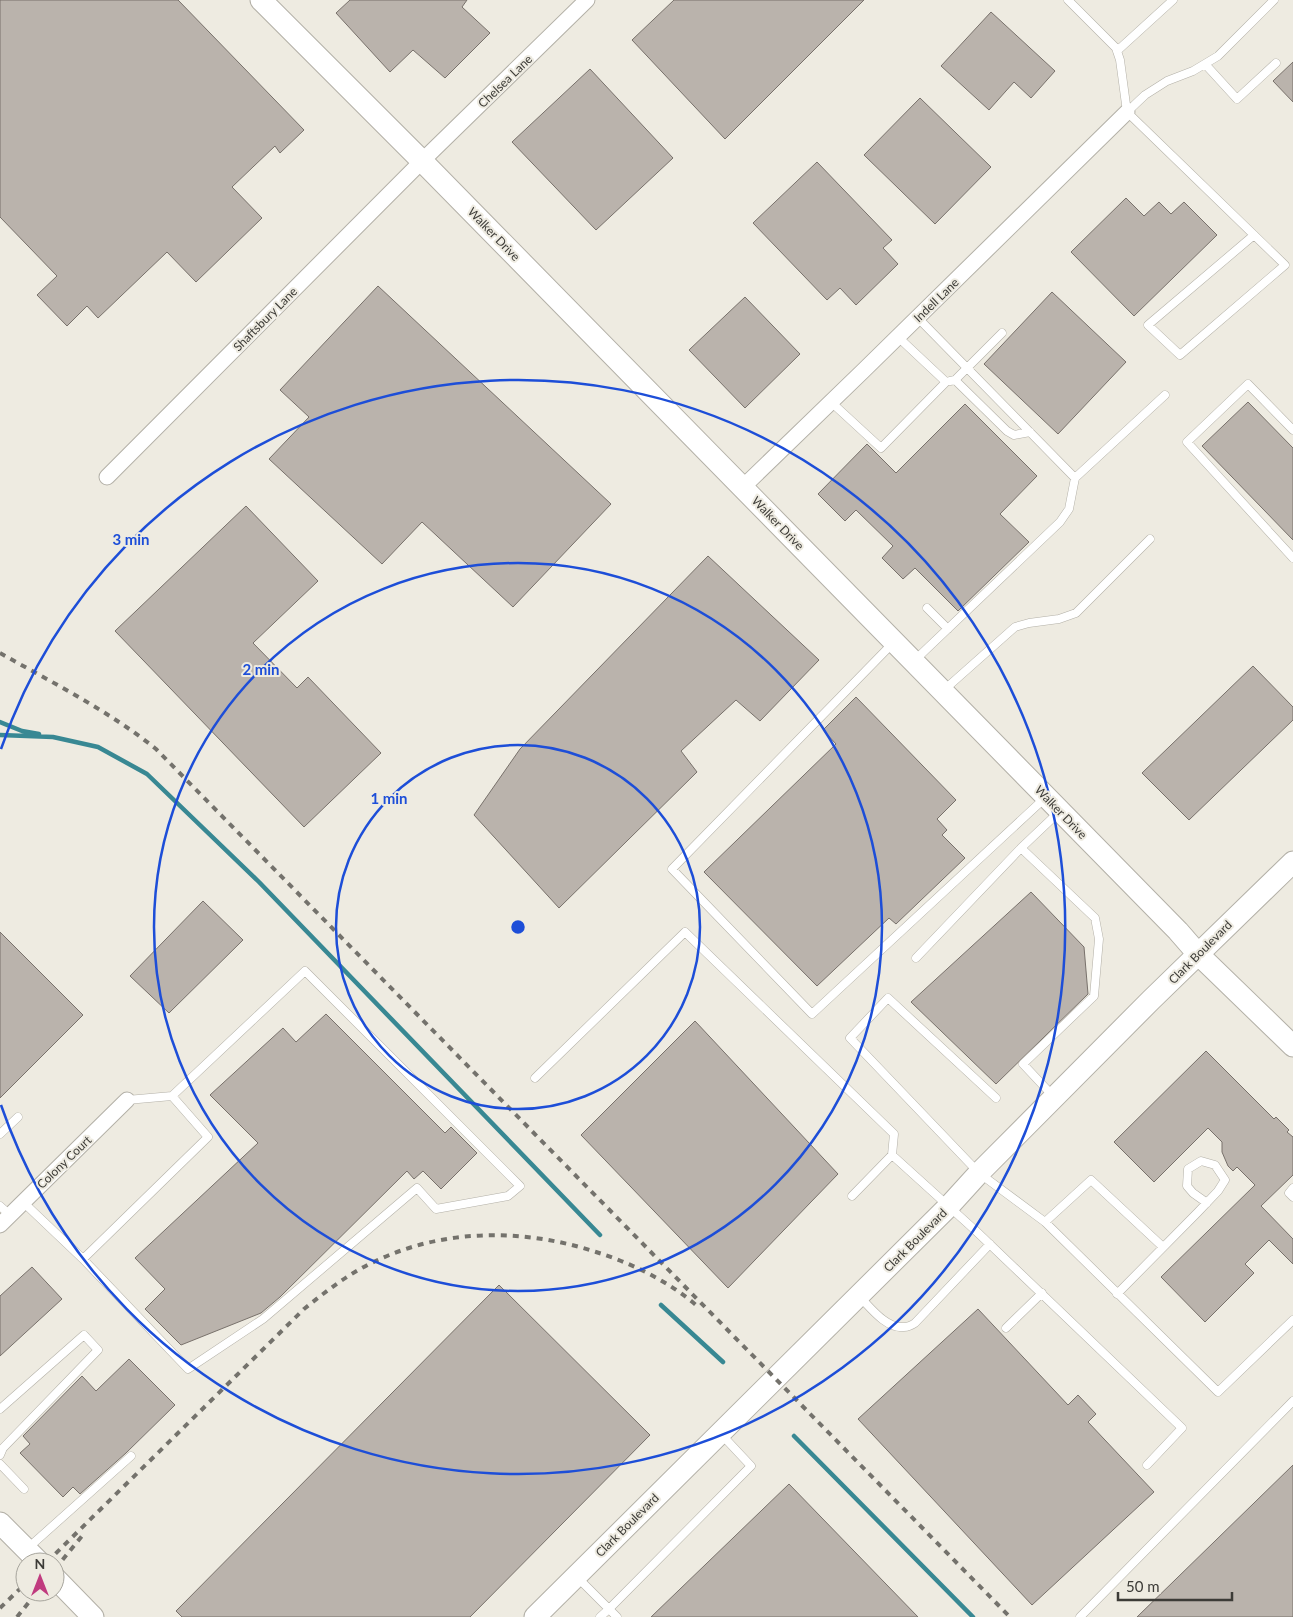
<svg xmlns="http://www.w3.org/2000/svg" width="1293" height="1617" font-family="Lato,sans-serif">
	<rect width="100%" height="100%" fill="#eeebe1"/>
	<g fill="none" stroke-linecap="round" stroke-linejoin="round">
		<path stroke="#388893" stroke-width="4.5" d="M0,722l22,9 17,3
			M0,735l53,2 45,10 49,27 112,108 341,353
			M661,1305l62,57
			M794,1436l179,181"/>
	</g>
	<path fill="#bab3ac" stroke="#78716b" d="M0,0h178l126,130 -24,23 -5,-7 -43,41 30,31 -66,64 -29,-30 -69,66 -11,-12 -20,20 -30,-31 20,-19 -57,-59z
		M350,0h117l-5,7 28,26 -45,45 -32,-28 -23,22 -54,-59z
		M674,0h190l-139,139 -93,-99z
		M991,12l64,59 -24,27 -17,-16 -25,28 -48,-44z
		M1293,62v40l-20,-21z
		M590,69l83,89 -77,72 -84,-88z
		M920,98l71,69 -56,57 -71,-69z
		M817,162l75,78 -9,8 15,16 -42,41 -16,-17 -13,12 -74,-77z
		M1126,198l18,18 15,-14 12,12 13,-12 33,33 -83,81 -63,-64z
		M378,286l233,218 -98,103 -91,-85 -40,42 -113,-105 40,-42 -29,-27z
		M1052,292l74,70 -68,72 -74,-70z
		M745,297l55,57 -55,54 -56,-58z
		M1248,402l45,46v92l-91,-94z
		M965,404l72,72 -37,38 29,28 -71,69 -43,-43 -12,11 -21,-21 11,-12 -37,-36 -11,11 -27,-27 49,-50 29,29z
		M246,506l72,75 -65,62 44,45 11,-11 73,76 -77,74 -189,-196z
		M708,556l111,104 -59,61 -24,-21 -55,51 16,21 -138,136 -85,-93 46,-66z
		M1253,666l40,41v13l-104,100 -47,-47z
		M856,697l100,103 -19,19 10,11 -5,5 23,23 -69,66 -7,-6 -72,68 -113,-114 132,-128 -13,-14z
		M1031,892l53,55 4,47 -92,90 -85,-82z
		M203,901l40,39 -74,73 -39,-37z
		M0,932l83,83 -83,83z
		M326,1014l119,119 6,-6 26,26 -36,36 -18,-18 -9,8 -7,-8 -127,126 -19,16 -80,32 -36,-36 20,-20 -30,-31 123,-115 -48,-48 73,-67 13,14z
		M695,1021l143,153 -110,114 -147,-153z
		M1206,1051l68,68 2,-2 13,13 -2,2 6,5v38l-32,31 32,33v25l-24,-24 -24,24 9,9 -49,49 -44,-45 94,-92 -18,-18 -4,4 -5,-5 -6,-14v-10l-14,-14 -54,54 -40,-40z
		M32,1267l30,32 -62,57v-60z
		M499,1285l151,150 -180,182h-288l-6,-6z
		M978,1309l90,96 10,-10 18,19 -8,8 66,70 -122,113 -174,-186z
		M129,1359l46,46 -49,48 -46,41 -7,-7 -10,10 -43,-44 10,-9 -7,-8 59,-60 14,15z
		M1293,1465v152h-156z
		M789,1484l129,133h-267z"/>
	<g fill="none" stroke-linecap="round" stroke-linejoin="round">
		<g stroke="#b3b0a7" stroke-width="9">
			<path id="lane" d="M1068,0l48,48 4,12 7,52
				M1117,51l56,-51
				M1205,64l32,35 39,-36
				M1254,235l-106,90 32,30 105,-90 -158,-153 18,-17 22,-14 26,-10 25,-15 56,-56
				M918,318l157,160 90,-83
				M955,380l52,51 7,4 16,-3
				M950,381l5,-1 47,-47
				M831,402l50,46 65,-66 -48,-45
				M1293,430l-45,-46 -61,58 106,116
				M927,608l21,21
				M893,643l-221,226 140,145 234,-217
				M915,660l145,-138 9,-13 6,-31
				M944,690l71,-63 14,-4 30,-4 17,-6 74,-74
				M1021,848l39,-37
				M916,958l105,-110 74,70 4,21 -5,57 -71,68 30,32
				M535,1078l150,-146 209,202 -2,21
				M996,1098l-108,-100 -38,40 129,135 66,49 173,170 75,-72
				M127,1100l45,-4 36,41 -125,122 105,110 75,-50 154,-131 19,21 72,-13 12,-10 -215,-215 -133,125
				M0,1134l18,-17
				M1293,1188l-4,5 4,4
				M852,1196l40,-41 84,76 206,197 -35,37
				M23,1202l60,57
				M0,1206l10,9
				M1045,1222l46,-42 72,67
				M1117,1294l81,-82 20,-21 7,-11 -10,-15 -14,-4 -13,8 -1,17 6,7 14,10
				M859,1296c11,11 27,33 45,31 3,0 8,-2 11,-4l75,-79
				M1006,1328l36,-35
				M0,1409l84,-74 14,15 -95,98 -3,7
				M0,1464l24,25
				M28,1548l103,-92
				M578,1578l31,31 -9,8
				M617,1617l-8,-8 142,-143 -30,-32
				M1080,1617l213,-216"/>
		</g>
		<g stroke="#b3b0a7" stroke-width="17">
			<path id="street" d="M107,477l315,-316 165,-161
				M743,487l120,-116 264,-259
				M0,1225l127,-125"/>
		</g>
		<g stroke="#b3b0a7" stroke-width="23">
			<path id="secondary" d="M261,0l161,161 756,770 20,23 95,92
				M0,1523l39,39
				M55,1578l38,39
				M535,1617l414,-411 30,-33 172,-173 142,-138"/>
		</g>
		<use href="#lane" stroke="#fff" stroke-width="8"/>
		<use href="#street" stroke="#fff" stroke-width="15"/>
		<use href="#secondary" stroke="#fff" stroke-width="21"/>
		<path stroke="#74726c" stroke-width="4" stroke-dasharray="6 6" stroke-linecap="butt" d="M0,653c53,30 109,58 156,96l854,868
			M47,1562l257,-253c15,-12 30,-24 46,-34 74,-46 164,-50 246,-23 35,11 72,29 100,53
			M55,1569l27,-33
			M0,1608l25,-24
			M17,1617l20,-25"/>
	</g>
	<g fill="none" stroke="#1d4ed8" stroke-width="2.5">
		<circle cx="518" cy="927" r="182"/>
		<circle cx="518" cy="927" r="364"/>
		<path d="M1 749A547 547 0 1 1 1 1105"/>
	</g>
	<g text-anchor="middle" dominant-baseline="central" stroke-width="4" stroke-linejoin="round" paint-order="stroke">
		<g font-size="12" fill="#3c3b37" stroke="#eeebe1">
			<text transform="translate(505 81) rotate(-44)">Chelsea Lane</text>
			<text transform="translate(494 234) rotate(46)">Walker Drive</text>
			<text transform="translate(936 300) rotate(-44)">Indell Lane</text>
			<text transform="translate(265 319) rotate(-45)">Shaftsbury Lane</text>
			<text transform="translate(778 523) rotate(46)">Walker Drive</text>
			<text transform="translate(1061 812) rotate(46)">Walker Drive</text>
			<text transform="translate(1200 952) rotate(-45)">Clark Boulevard</text>
			<text transform="translate(64 1162) rotate(-44)">Colony Court</text>
			<text transform="translate(915 1240) rotate(-45)">Clark Boulevard</text>
			<text transform="translate(627 1525) rotate(-45)">Clark Boulevard</text>
		</g>
	</g>
	<circle cx="518" cy="927" r="8" fill="#1d4ed8" stroke="#eeebe1" stroke-width="2.5"/>
	<g font-size="15" text-anchor="middle" font-weight="bold" fill="#1d4ed8" stroke="#eeebe1" stroke-width="4" stroke-linejoin="round" paint-order="stroke">
		<text x="131" y="545">3 min</text>
		<text x="261" y="675">2 min</text>
		<text x="389" y="804">1 min</text>
	</g>
	<g transform="translate(40 1577)"><circle r="24" fill="#eeebe1" stroke="#a7a59d"/>
	<path d="M0-4L9 19L0 12L-9 19Z" fill="#c03b7f"/>
	<text y="-8" font-size="14" font-weight="bold" text-anchor="middle" fill="#3c3b37">N</text>
	</g>
	<path d="M1118 1592v8h114v-8" fill="none" stroke="#3c3b37" stroke-width="2.5"/>
	<text x="1126" y="1592" font-size="15" fill="#3c3b37" stroke="#eeebe1" stroke-width="4" paint-order="stroke">50 m</text>
</svg>
